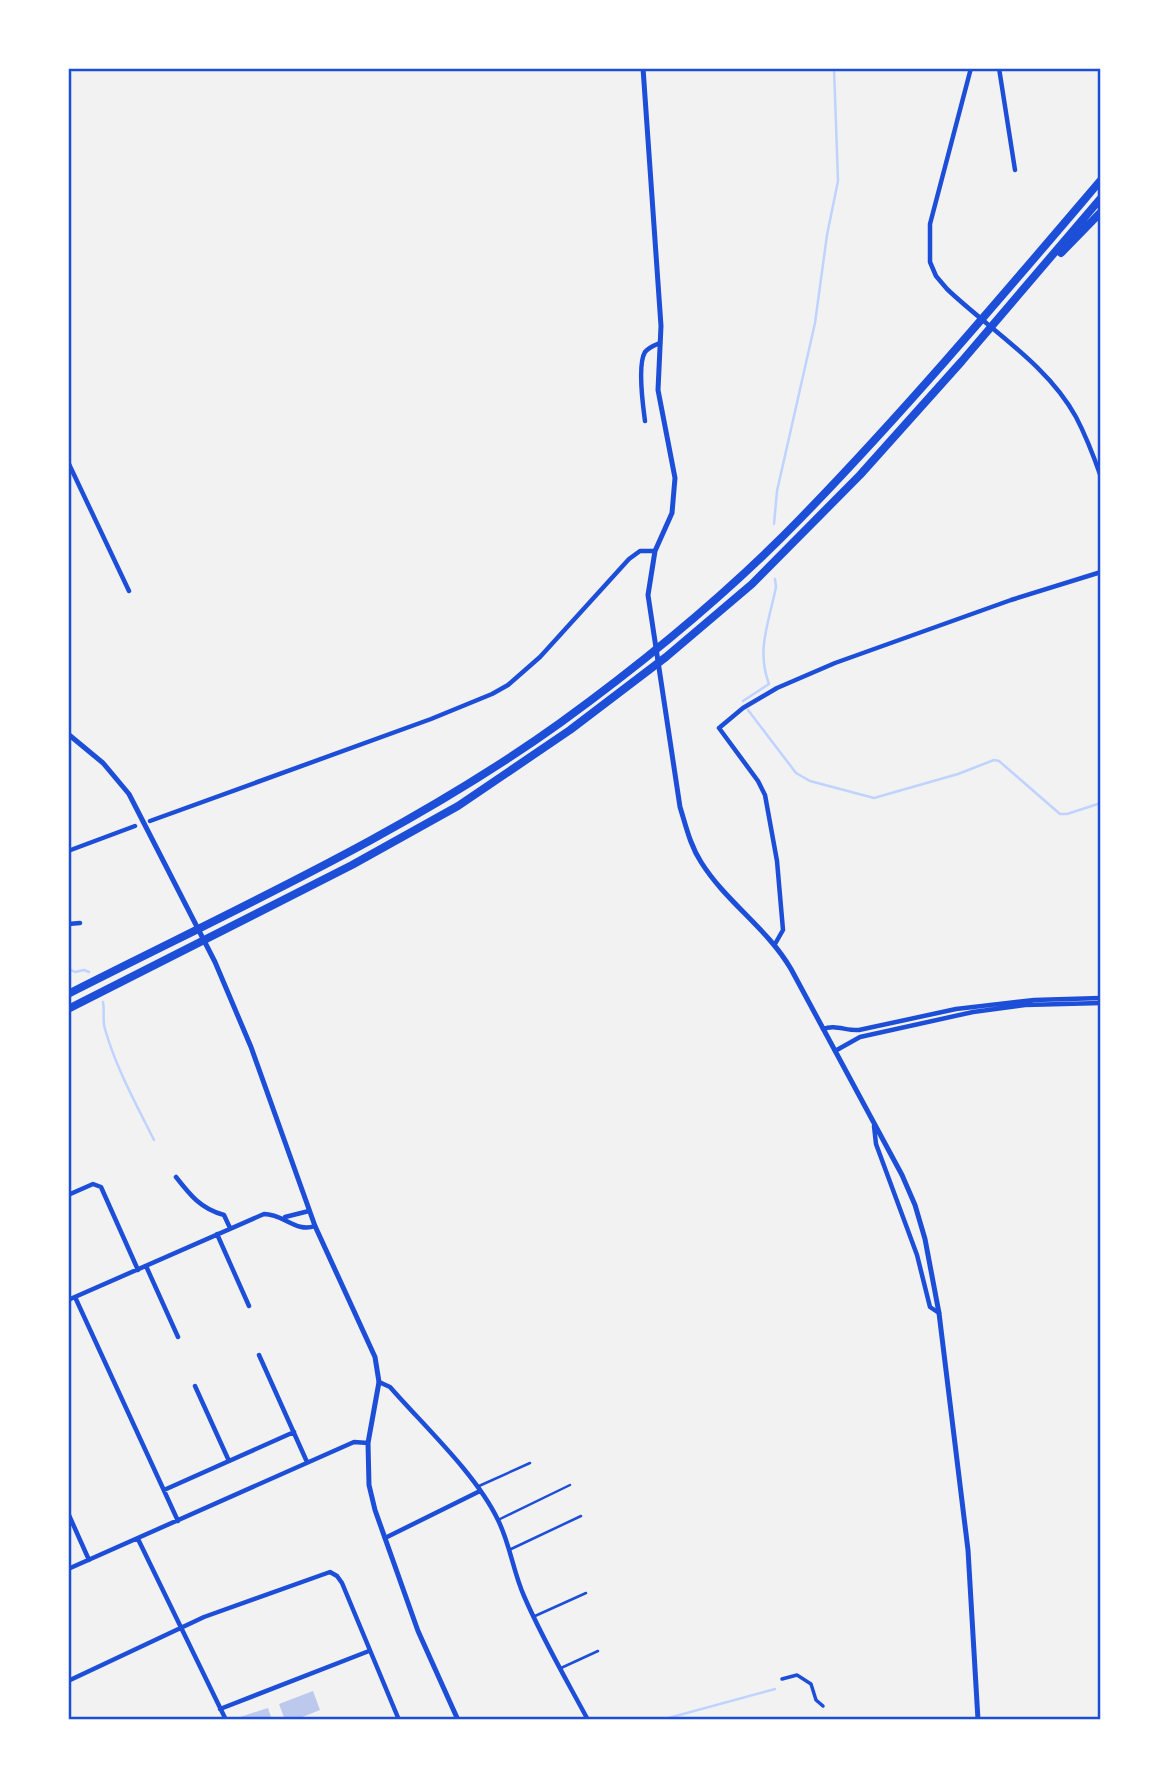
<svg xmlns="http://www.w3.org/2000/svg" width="1169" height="1788" font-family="Figtree,sans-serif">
	<rect width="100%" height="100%" fill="#f2f2f2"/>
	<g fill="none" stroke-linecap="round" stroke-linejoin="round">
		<path stroke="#bfd3fe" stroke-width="2.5" d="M774,524l3,-33 38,-168 12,-88 11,-54 -4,-113
			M743,701l26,-17c-13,-34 0,-62 7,-97l-1,-8
			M748,710l48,63 14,8 64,17 84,-24 36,-14 5,1 61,53h7l34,-11
			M69,969l6,3 9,-2 5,2
			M103,1002c2,9 -1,19 2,27 11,39 31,75 49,111
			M661,1720l114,-31"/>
	</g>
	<path fill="#bdc9ec" d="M313,1691l7,19 -25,10h-10l-6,-16z
		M268,1708l4,12h-31l-1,-3z"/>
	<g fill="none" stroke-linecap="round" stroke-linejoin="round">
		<path stroke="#1d4ed8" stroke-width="2.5" d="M479,1486l51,-23
			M498,1520l72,-35
			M509,1550l72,-34
			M535,1616l51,-23
			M561,1668l37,-17"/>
		<path stroke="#1d4ed8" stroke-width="3.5" d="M782,1679l15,-4 14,9 5,16 7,6"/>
		<path stroke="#1d4ed8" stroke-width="4.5" d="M971,68l-41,156v38l6,14 11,13c43,41 100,75 129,128 10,19 18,40 25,60
			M999,68l16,102
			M645,421c-2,-15 -8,-56 0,-69 4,-5 10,-7 15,-9
			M68,462l61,129
			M150,821l281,-102 61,-25 16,-9 32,-28 89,-98 11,-8h15
			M68,851l67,-25
			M68,924l12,-1
			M775,944l8,-14 -6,-69 -12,-66 -7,-14 -39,-53 24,-20 34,-20 58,-25 176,-63 90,-28
			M823,1029c12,-5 23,2 36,1l97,-21 78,-9 67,-2
			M835,1051l25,-14 113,-25 52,-7 76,-2
			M874,1126l2,18 41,111 13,52 9,6
			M176,1177c14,18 25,32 48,38l6,13
			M68,1195l25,-11 8,3 37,83
			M285,1217l24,-6
			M217,1234l32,72
			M146,1266l32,71
			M75,1297l103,224
			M68,1300l196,-86c20,0 32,19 51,12
			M259,1355l48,107
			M379,1382l11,5c34,39 86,87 108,133 12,24 15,51 26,76 18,42 42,83 64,124
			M195,1386l34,75
			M164,1490l130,-58
			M68,1513l21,47
			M385,1538l95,-47
			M138,1539l88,181
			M68,1569l286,-127 14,1
			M68,1681l136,-64 126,-45 7,4 5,7 57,137
			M220,1709l149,-58"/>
		<path stroke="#1d4ed8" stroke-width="5" d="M643,68l18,258 -3,64 17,88 -3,35 -17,38 -7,44 32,212c6,19 10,38 21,55 25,40 66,66 90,107l111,206 13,30 10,34 14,74 29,237 10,170
			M68,734l35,29 26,31 86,168 36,85 64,179 60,131 4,25 -11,61 1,42 6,25 43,121 40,89"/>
		<path stroke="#1d4ed8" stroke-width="8" d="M1061,253l40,-41
			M68,994c167,-85 340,-162 492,-271 84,-61 167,-129 239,-203 106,-109 204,-225 302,-340
			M68,1009l284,-144 106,-59 112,-76 96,-73 86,-73 108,-109 102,-114 139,-163"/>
	</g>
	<rect width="1169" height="1788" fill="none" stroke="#ffffff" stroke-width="140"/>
	<rect x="70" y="70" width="1029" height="1648" fill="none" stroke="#1d4ed8" stroke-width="2.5"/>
</svg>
